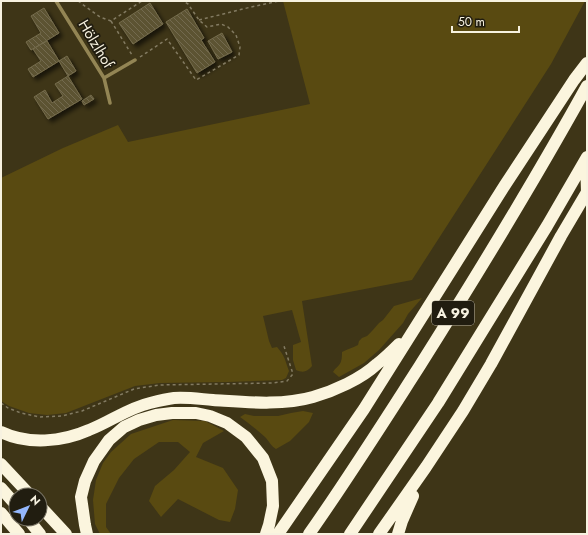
<svg xmlns="http://www.w3.org/2000/svg" width="588" height="535" font-family="Jost,sans-serif">
	<defs>
		<pattern id="building-back-hatch" width="6" height="6" patternUnits="userSpaceOnUse"><rect width="6" height="6" fill="#5b5233"/><path d="M-1 5l2 2M0 0l6 6M5-1l2 2" fill="none" stroke="#736b50"/></pattern>
		<filter id="shadow"><feDropShadow dx="3.5" dy="3.5" stdDeviation="2" flood-color="#0009"/></filter>
	</defs>
	<rect width="100%" height="100%" fill="#3e3517"/>
	<path fill="#594a11" d="M283,1h302l-34,63 -139,216 -110,21 10,65c-5,6 -9,7 -16,4l-3,-10v-15l8,-3 -9,-32 -29,6 6,25 3,7 5,-1c8,9 8,13 12,24l-3,7 -4,2 -55,2 -67,1 -25,3 -69,27 -19,2 -18,-2 -20,-7 -8,-5v-223l62,-30 55,-23 10,17 182,-38z
		M422,298l-14,16 -5,9 -24,27 -15,13 -25,14 -6,-5c2,-4 4,-4 6,-7 3,-3 3,-9 3,-13 6,-3 10,-4 16,-7l1,-4 3,-3 5,-2 5,-5 7,-8 4,-3 11,-14z
		M303,411l10,2 -4,9 -19,19 -14,8c-5,-3 -7,-8 -11,-12 -8,-7 -16,-14 -25,-20l5,-3 9,2h24l13,-3z
		M173,420l32,1 19,10 -21,12 -7,14 27,11 15,22 -3,19 -5,13 -11,-2 -41,-21 -17,18 -12,-16 6,-15 19,-16 16,-18 -12,-10h-19l-25,17 -15,19 -13,26v23l5,7h-11l-5,-10 -2,-24 3,-20 7,-17 8,-11 20,-18z"/>
	<path fill="url(#building-back-hatch)" stroke="#756c4c" filter="url(#shadow)" d="M150,3l13,21 -30,20 -14,-21z
		M44,8l15,25 -28,17 -5,-8 15,-9 -10,-17z
		M187,9l17,29 -3,2 14,22 -18,11 -31,-51z
		M222,33l10,19 -14,7 -10,-18z
		M47,41l12,20 -26,16 -5,-8 13,-8 -8,-12z
		M67,56l9,15 -8,5 -9,-15z
		M68,76l14,23 -34,20 -14,-22 11,-7 7,13 11,-7 -8,-12z
		M91,95l3,4 -10,6 -2,-4z"/>
	<g fill="none" stroke-linecap="round" stroke-linejoin="round">
		<path stroke="#837b62" stroke-width="1.5" stroke-dasharray="3 3" stroke-linecap="butt" d="M78,1l22,16 11,4 31,-20
			M199,20l52,-13 28,-6
			M111,21l21,34
			M140,57l27,-18 29,41 43,-25 1,-8 -4,-12 -8,-8 -7,-3 -14,3 -8,-7 -11,-16 -5,-3
			M1,403l7,5 13,5 19,4 22,-1 20,-5 52,-22 25,-4 114,-2 14,-2 6,-7 -9,-28"/>
		<path stroke="#938554" stroke-width="3.5" d="M56,1l48,77 6,25
			M104,78l31,-18"/>
		<path stroke="#fbf5de" stroke-width="12" d="M1,432c27,13 61,10 88,-2 21,-8 39,-22 61,-27 8,-2 16,-4 24,-5 13,-1 26,1 39,2 32,2 69,6 100,-3 21,-6 48,-18 64,-33 8,-6 15,-13 22,-20
			M1,464l29,31
			M1,488l15,17
			M40,506l26,28
			M1,513l18,21
			M28,519l12,15
			M87,534l-2,-9 -4,-28 4,-16 9,-20 15,-21 15,-13 15,-7 17,-5 16,-2h24l14,3 17,7 19,14 17,21 9,23 1,25 -4,19 -3,9
			M278,534l86,-125 141,-224 69,-105 13,-17
			M309,534c38,-54 74,-111 110,-167 58,-92 115,-185 168,-281
			M350,534l88,-131 109,-177 40,-69
			M379,534l47,-67 37,-56 28,-47 70,-128 26,-44 -1,-33
			M398,534l4,-13 11,-25"/>
	</g>
	<g text-anchor="middle" dominant-baseline="central" stroke-width="3.5" stroke-linejoin="round" paint-order="stroke">
		<rect fill="#211d10" stroke="#b7b2a2" stroke-width="1" x="432" y="301" width="42" height="24" rx="3"/>
		<g font-size="14" font-weight="bold" fill="#f7f2e0">
			<text x="453" y="313">A 99</text>
		</g>
		<g font-size="15" fill="#f7f2e0" stroke="#211d10">
			<text transform="translate(96 44) rotate(59)">Hölzlhof</text>
		</g>
	</g>
	<rect width="588" height="535" fill="none" stroke="#f7f2e0" stroke-width="4"/>
	<g transform="translate(28 507) rotate(47)"><circle r="19" fill="#211d10" stroke="#777263"/>
	<path d="M0-3L7 15L0 10L-7 15Z" fill="#94b7fd"/>
	<text y="-6" font-size="11" font-weight="bold" text-anchor="middle" fill="#f7f2e0">N</text>
	</g>
	<path d="M452 26v6h67v-6" fill="none" stroke="#f7f2e0" stroke-width="2"/>
	<text x="458" y="26" font-size="12" fill="#f7f2e0" stroke="#211d10" stroke-width="3" paint-order="stroke">50 m</text>
</svg>
